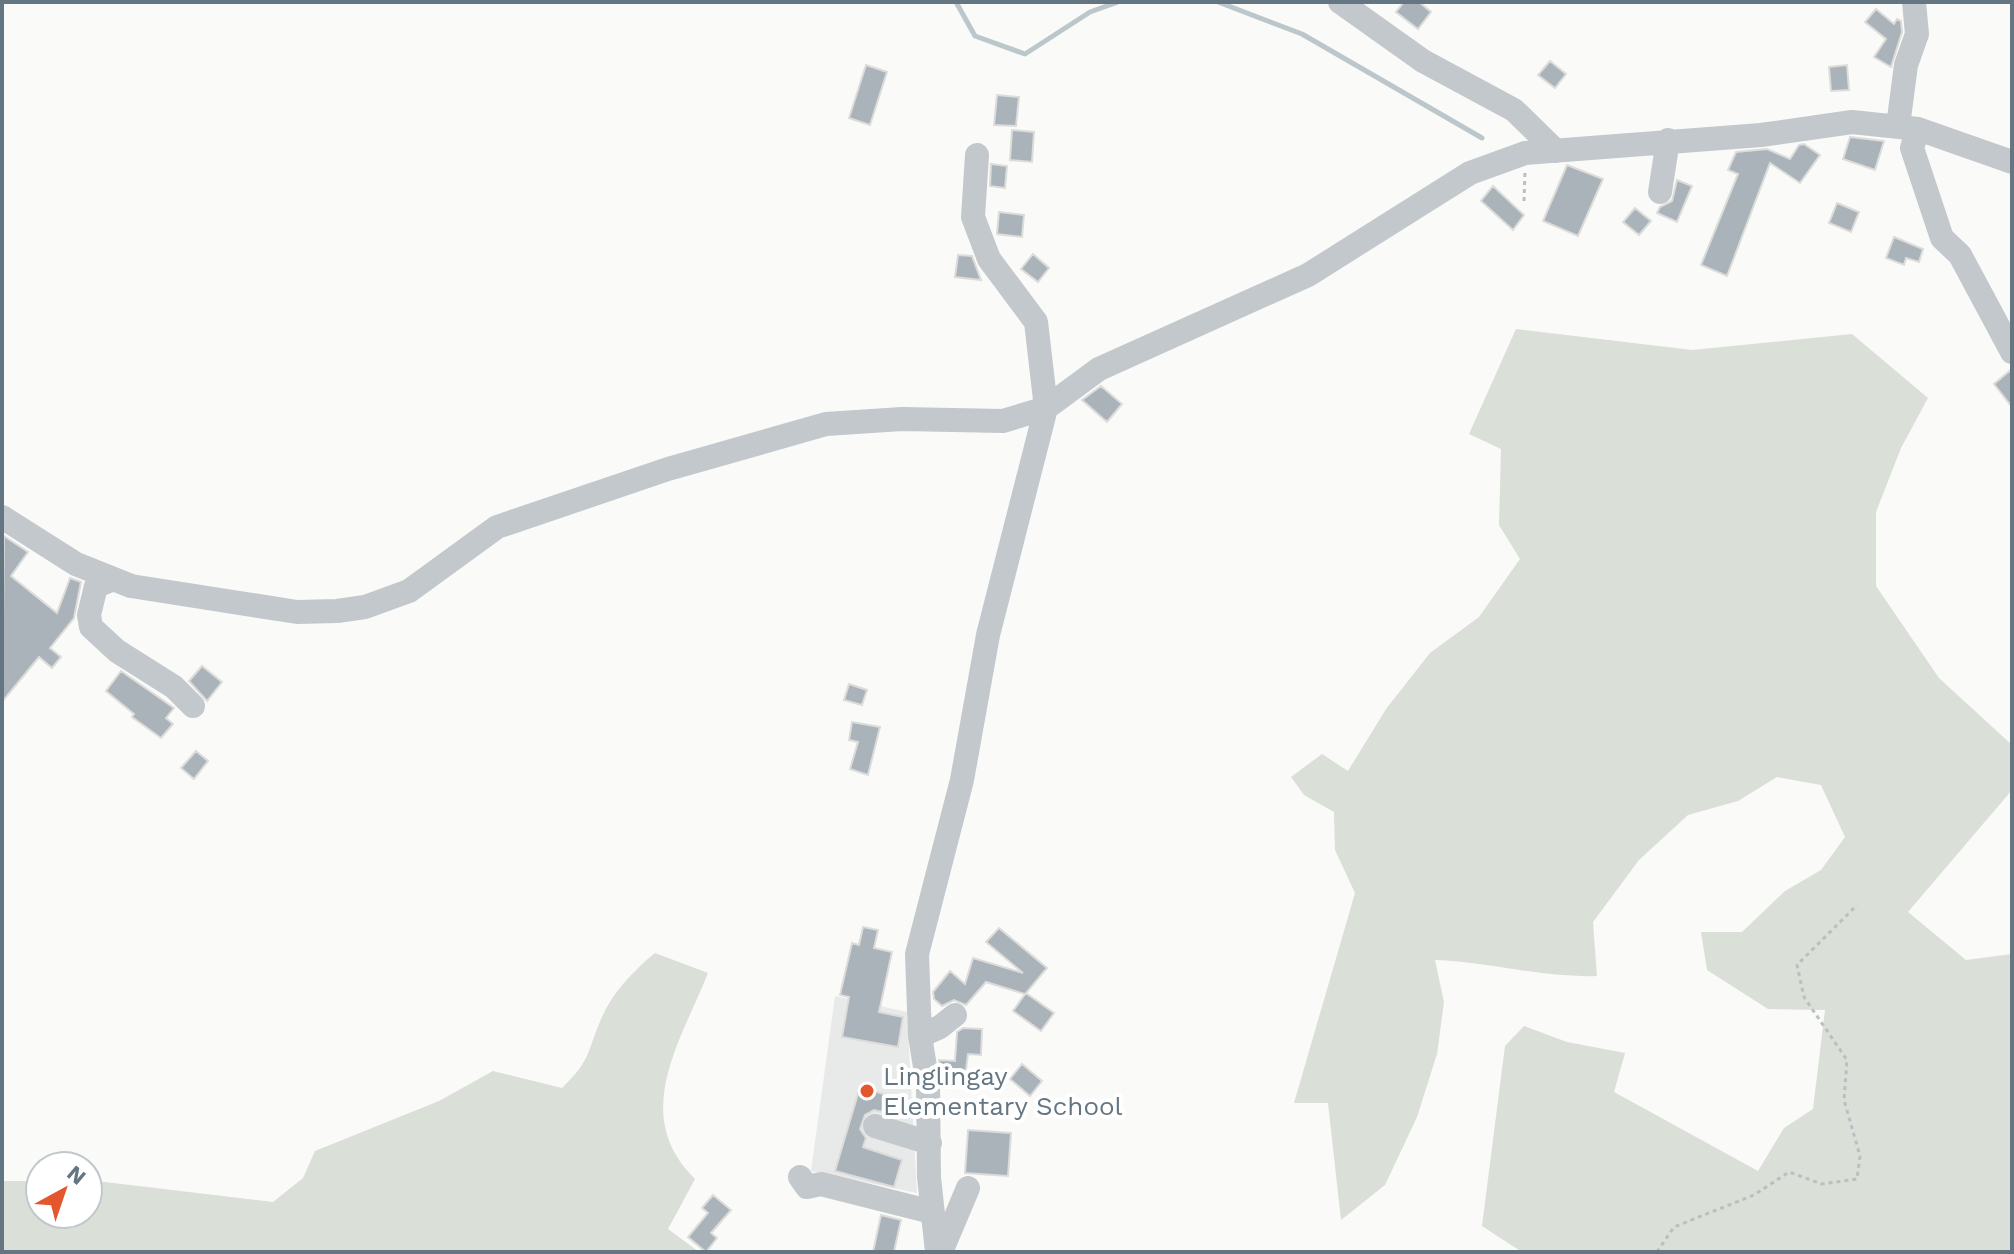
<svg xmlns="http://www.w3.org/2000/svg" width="2014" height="1254" font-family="'Work Sans',sans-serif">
	<rect width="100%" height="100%" fill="#fafaf8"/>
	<path fill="#e8e9e9" d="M835,996l72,16 10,181 -106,-22z"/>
	<path fill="#dadfd7" d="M1516,329l176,21 160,-16 76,64 -27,50 -25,64v74l63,92 73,67v45l-104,122 58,48 46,-6v298h-490l-40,-26 23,-180 19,-20 43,16 58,11 -11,39 144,79 26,-43 29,-19 12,-99 -57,-1 -61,-39 -6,-38h41l43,-41 36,-21 24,-33 -24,-52 -44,-8 -39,24 -50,14 -49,45 -46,62 4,54c-54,2 -107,-14 -162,-16l9,42 -7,52 -20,63 -32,68 -44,35 -13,-117h-34l61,-210 -20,-43 -1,-38 -30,-17 -13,-18 31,-23 26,17 38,-62 44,-56 49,-36 41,-58 -21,-34 2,-76 -32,-15z
		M655,953l53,20c-28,70 -78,142 -13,206l-27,50 31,23h-697v-71h38v33h48v-34l185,22 30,-24 12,-27 124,-50 54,-30 69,17c30,-29 24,-35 40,-71 11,-25 32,-47 53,-64z"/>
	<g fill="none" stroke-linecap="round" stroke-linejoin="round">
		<path stroke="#bbc7cb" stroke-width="5" d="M956,2l19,34 50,18 65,-42 28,-10
			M1218,2l84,32 180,104"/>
	</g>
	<path fill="#aab3b9" stroke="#dcdcda" stroke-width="2" d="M1404,2h15l12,10 -13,17 -22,-17z
		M1876,9l18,15 3,-5 4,2 1,11 -11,35 -17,-10 12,-18 -21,-17z
		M1550,61l16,13 -11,14 -17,-13z
		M866,65l21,7 -17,53 -21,-7z
		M1847,65l2,25 -18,1 -2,-24z
		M997,95l22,2 -3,29 -22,-1z
		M1012,130l22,2 -2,30 -22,-2z
		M1850,137l34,4 -9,29 -32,-11z
		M1804,144l16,11 -20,28 -30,-20 -43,113 -26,-11 37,-91 -10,-4 8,-18 31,-3 23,10 9,-14z
		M991,164l16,2 -2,22 -15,-2z
		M1567,165l36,14 -25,57 -35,-15z
		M1677,180l15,6 -15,36 -20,-9 3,-6 12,-6z
		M1493,186l31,29 -11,15 -32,-29z
		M1837,203l22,9 -8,20 -22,-9z
		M1635,208l16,13 -12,14 -16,-13z
		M999,212l25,3 -2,22 -25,-3z
		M1894,237l29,12 -4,13 -13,-4 -2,7 -18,-7z
		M1033,254l16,14 -11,14 -17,-13z
		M958,255l14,1 9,24 -26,-3z
		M2012,369v38l-18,-23z
		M1101,386l21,18 -15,18 -25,-22z
		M4,536l24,16 -17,24 46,37 13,-35 11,4 -7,36 -24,30 11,9 -9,11 -13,-11 -37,45z
		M202,666l20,16 -15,19 -18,-20z
		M121,671l53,37 -8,10 7,6 -12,14 -29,-21 2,-3 -28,-23z
		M849,684l18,6 -5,15 -18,-5z
		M852,722l28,5 -12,48 -18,-6 8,-27 -9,-2z
		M196,751l12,10 -14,18 -13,-11z
		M863,927l15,3 -4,18 18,4 -13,60 24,5 -5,30 -56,-10 7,-40 -9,-2 12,-52 7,2z
		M999,928l48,40 -21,25 28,20 -13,18 -28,-20 12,-17 -39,-12 -20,23 -12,-5 -12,6 -8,-7 -1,-7 17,-21 15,13 8,-26 50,15 -37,-31z
		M963,1028l19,1 -1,26 -13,-1 -4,32 -22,-7 -3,-19 16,1 2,-29z
		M1022,1064l20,17 -12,15 -20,-17z
		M860,1087l27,8 -5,17 -8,-2 -9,5 -5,14 6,9 -3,9 39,13 -8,27 -59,-16z
		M968,1130l43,3 -3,43 -43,-3z
		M713,1195l18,15 -20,23 6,5 -11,14 -18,-15 20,-24 -6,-5z
		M881,1215l20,5 -7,32h-21z"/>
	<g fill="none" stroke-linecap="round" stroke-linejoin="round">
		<path stroke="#bbbfc2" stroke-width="3" stroke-dasharray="4 4" stroke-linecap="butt" d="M1524,201l1,-29
			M1657,1252l17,-25 80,-32 35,-23 33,12 35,-5 3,-23 -16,-56 3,-40 -43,-63 -7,-32 60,-60"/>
		<path stroke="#c3c8cc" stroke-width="24" d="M1340,2l83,59 91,49 42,41
			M1898,126l8,-61 11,-31 -3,-32
			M1918,129l-6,19 30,90 18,17 52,97
			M1660,192l8,-52
			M2,517l74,47 55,22 166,26 40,-1 28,-4 44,-16 88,-64 171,-58 158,-45 76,-5 101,2 43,-13 -10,-86 -47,-63 -16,-42 4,-62
			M111,580l-15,6 -7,29 2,12 26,24 57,36 19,19
			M920,1036l20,-9 15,-12
			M875,1126l55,17
			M800,1177l7,10 14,-3 111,28
			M937,1252l-8,-75 -1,-92 -8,-49 -3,-82 45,-174 26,-145 58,-227 53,-39 209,-94 162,-102 55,-20 236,-18 91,-13 66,7 94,33
			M941,1252l27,-64"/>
	</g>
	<circle fill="#e4572e" stroke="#fff" stroke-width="3" cx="867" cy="1091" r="8"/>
	<g text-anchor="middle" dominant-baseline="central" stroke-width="8" stroke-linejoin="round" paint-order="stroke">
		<g font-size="26" fill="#657683" stroke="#fff" text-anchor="start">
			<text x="883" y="1076">Linglingay<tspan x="883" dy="30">Elementary School</tspan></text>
		</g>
	</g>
	<rect width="2014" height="1254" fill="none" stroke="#657683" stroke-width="8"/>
	<g transform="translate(64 1190) rotate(40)"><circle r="38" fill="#ffffff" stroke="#c1c8cd" stroke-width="2"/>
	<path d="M0-6L14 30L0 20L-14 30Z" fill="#e4572e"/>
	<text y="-12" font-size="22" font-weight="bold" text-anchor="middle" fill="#657683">N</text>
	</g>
</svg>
